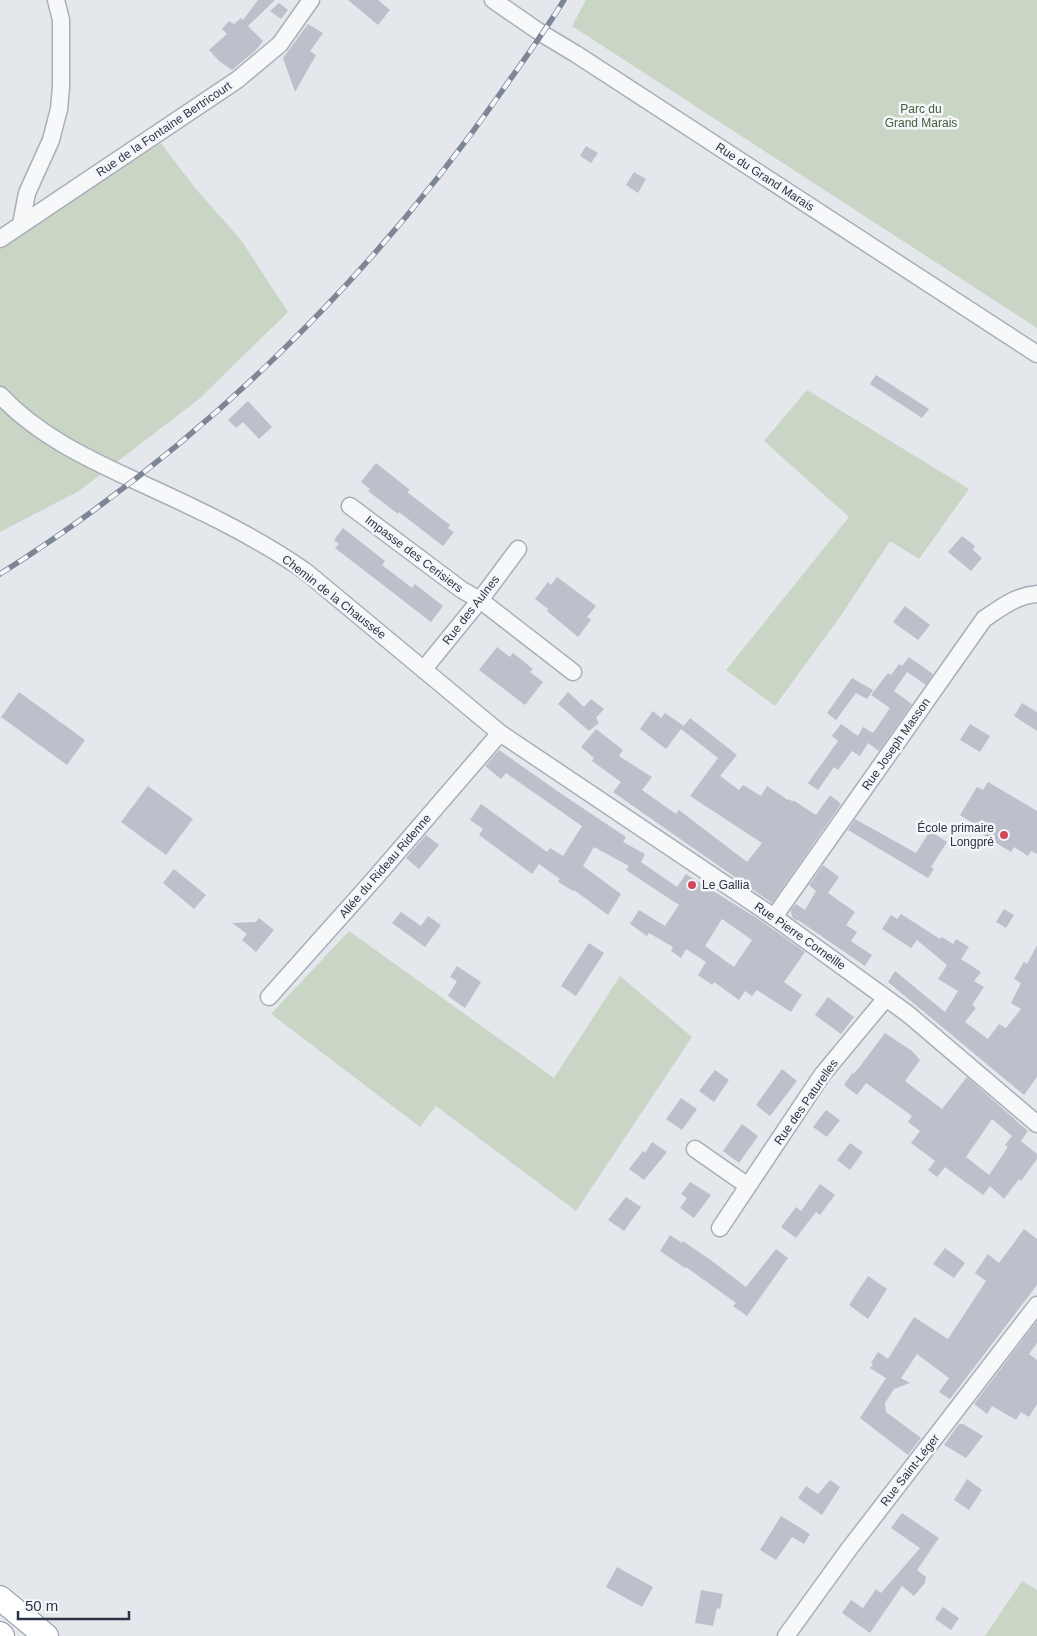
<svg xmlns="http://www.w3.org/2000/svg" width="1037" height="1636" font-family="Arial,sans-serif">
	<rect width="100%" height="100%" fill="#e4e7ec"/>
	<path fill="#c9d6c5" d="M586,0h451v328l-465,-302z
		M161,143l34,45 46,52 47,72 -89,87 -120,92 -79,41v-283l13,-13z
		M807,390l162,99 -50,70 -29,-18 -50,76 -65,89 -49,-36 123,-153 -85,-76z
		M349,931l205,147 66,-102 72,61 -116,174 -140,-105 -16,21 -149,-113z
		M1022,1581l15,9v46h-52z"/>
	<path fill="#bbc0ca" fill-rule="evenodd" d="M258,0h17l-27,26 15,15 -8,10 -23,19 -13,-9 -10,-11 18,-16 -5,-5 7,-8 5,3 7,-6 2,2z
		M348,0h30l12,10 -12,15z
		M279,3l9,7 -7,9 -11,-8z
		M308,24l15,9 -13,18 6,4 -21,37 -12,-34z
		M586,146l12,7 -7,10 -11,-7z
		M634,172l12,7 -8,14 -12,-8z
		M876,375l53,34 -7,9 -52,-34z
		M248,401l24,26 -13,12 -16,-17 -7,6 -8,-8z
		M376,463l34,27 -3,2 43,33 -2,3 6,4 -11,14 -44,-34 -1,2 -30,-23 2,-2 -9,-7z
		M343,528l42,33 -3,4 30,23 3,-4 28,22 -12,16 -96,-74 4,-4 -5,-4z
		M962,536l13,10 -2,4 9,8 -11,13 -23,-19z
		M557,577l39,29 -9,11 4,3 -13,17 -31,-26 1,-2 -13,-10 13,-17 3,3z
		M905,606l25,19 -12,15 -25,-18z
		M497,647l13,10 3,-4 20,16 -3,3 13,10 -18,23 -46,-35z
		M909,657l24,17 -7,11 -19,-13 -13,19 18,13 -33,47 -11,-8 -8,13 -8,-5 -14,19 -4,-3 -16,23 -10,-7 30,-42 -6,-5 9,-12 17,12 5,-9 10,6 17,-25 -19,-13 17,-22 3,2 8,-11 3,2z
		M852,678l21,12 -6,9 -11,-6 -20,27 -9,-7z
		M19,692l66,48 -18,25 -66,-48z
		M568,692l16,15 7,-8 13,10 -8,9 3,5 -10,8 -31,-27z
		M1022,703l15,9v19l-23,-15z
		M653,711l8,7 4,-5 19,13 6,-8 47,37 -17,21 19,14 4,-5 18,11 6,-10 21,14 1,-1 4,3v-2l23,15 14,-20 11,9 -69,99 -159,-111 8,-10 -29,-21 2,-3 -13,-11 15,-18 27,21 -4,6 33,21 -10,13 34,24 3,-4 68,52 15,-19 -72,-47 28,-38 -37,-29 -15,20 -26,-20z
		M970,724l20,12 -10,16 -20,-12z
		M499,750l64,45 63,42 -3,5 22,12 -4,8 36,25 9,-13 74,46 45,32 -21,30 18,13 -11,17 -34,-22 -5,6 -7,-5 -6,9 -25,-18 -2,3 -14,-10 8,-13 -20,-13 -5,9 -10,-7 2,-4 -24,-14 -2,3 -17,-12 9,-14 26,16 14,-21 -53,-35 3,-4 -35,-19 -11,19 38,28 -13,21 -34,-25 -1,1 -15,-9 2,-3 -21,-15 -7,10 -53,-39 4,-6 -13,-9 11,-16 66,48 3,-4 13,8 19,-30 -76,-53 -5,6 -16,-13zM722,919l30,21 -18,27 -29,-21z
		M988,782l49,29v43l-6,-3 -3,5 -14,-9 -3,5 -29,-18 2,-4 -24,-15 17,-28 6,3z
		M148,786l45,33 -27,36 -45,-33z
		M855,819l61,34 14,-22 17,11 -16,25 3,2 -6,9 -80,-48z
		M426,835l13,10 -20,24 -13,-11z
		M823,865l16,12 -11,16 27,19 -9,13 11,7 -6,9 21,14 -7,11 -67,-46 -1,1 -5,-4 -1,-7 5,-6 9,6 11,-19 -7,-6z
		M174,869l32,26 -12,14 -31,-26z
		M1004,909l10,6 -8,13 -10,-6z
		M401,912l20,14 7,-10 13,9 -16,22 -33,-24z
		M901,914l39,25 2,-2 11,7 3,-5 13,8 -8,12 20,13 -7,9 10,6 -12,18 4,3 -11,14 23,17 11,-15 7,4 15,-19 -10,-6 10,-20 -7,-4 10,-17 3,2 10,-19v132l-13,18 -136,-113 7,-11 50,41 13,-21 -20,-12 9,-14 -30,-25 -6,8 -29,-19 9,-14 6,4z
		M259,918l15,12 -18,22 -14,-12 5,-6 -15,-11 24,-1z
		M589,943l15,10 -28,43 -15,-10z
		M457,966l24,16 -16,26 -17,-12 9,-15 -7,-4z
		M828,997l26,20 -13,17 -26,-19z
		M885,1033l27,18 8,9 -15,21 37,28 25,-32 61,54 -7,10 16,13v5l-16,22 -2,-2 -15,20 -14,-13 -7,9 -38,-28 -8,10 -9,-7 7,-9 -24,-18 9,-12 -12,-9 4,-6 -46,-33 -9,12 -13,-10 8,-12 1,1 5,-5zM992,1119l20,17 -7,9 3,2 -19,28 -23,-18z
		M782,1069l15,12 -27,35 -14,-11z
		M715,1070l14,10 -15,22 -15,-11z
		M681,1098l16,11 -15,21 -16,-11z
		M826,1110l14,10 -13,17 -14,-10z
		M742,1124l16,12 -19,27 -16,-12z
		M652,1142l15,10 -23,28 -15,-11 14,-18 2,2z
		M850,1143l13,9 -13,18 -13,-10z
		M690,1182l21,13 -17,23 -14,-10 7,-10 -6,-4z
		M820,1184l15,11 -15,20 -4,-3 -20,26 -15,-11 15,-20 5,4z
		M626,1197l15,10 -17,24 -16,-11z
		M1024,1229l13,10v46l-87,114 -11,-7 10,-14 -32,-24 -16,24 9,5 -16,6 -9,14 1,9 35,26 -13,17 -48,-37 26,-40 -16,-10 3,-4 -2,-1 7,-11 10,7 26,-42 34,22 38,-58 -11,-8 13,-19 11,9z
		M670,1235l12,8 1,-2 29,20 34,26 30,-38 12,9 -41,58 -14,-10 3,-3 -50,-36 -1,1 -25,-17z
		M945,1248l20,15 -11,15 -21,-14z
		M868,1276l19,13 -19,30 -19,-14z
		M1037,1321v22l-8,11 8,6v44l-8,13 -8,-5 -5,8 -24,-14 -5,8 -13,-10z
		M959,1424h4l20,12 -17,22 -22,-13z
		M967,1479l15,11 -13,20 -15,-10z
		M830,1480l10,7 -18,28 -24,-17 8,-12 12,8z
		M902,1513l37,25 -22,32 9,7 -1,6 -11,13 -12,-10 -32,47 -28,-20 9,-13 12,8 13,-19 5,4 39,-45 -29,-20z
		M781,1516l29,18 -6,10 -12,-7 -16,23 -16,-10z
		M617,1567l36,20 -11,20 -36,-20z
		M701,1590l22,4 -3,15 -3,-1 -4,18 -18,-3z
		M943,1607l16,11 -8,12 -16,-11z"/>
	<g fill="none" stroke-linecap="round" stroke-linejoin="round">
		<g stroke="#a9aeb7" stroke-width="19">
			<path id="minor" d="M493,0l48,33 35,21 461,300
				M21,224l6,-31 24,-53 8,-31 2,-22v-67l-5,-20
				M0,239l237,-159 43,-36 31,-44
				M0,395c36,39 86,63 134,85 59,27 118,54 171,91l195,162 274,184 134,97 129,110
				M350,506l112,84 18,10 93,72
				M425,671l3,-7 52,-64 38,-51
				M774,917l210,-298c18,-12 31,-23 53,-25
				M269,997l107,-120 124,-144
				M695,1149l53,37
				M720,1228l102,-153 64,-77
				M786,1636l63,-87 188,-244"/>
		</g>
		<g stroke="#8b94a3" stroke-width="26">
			<path id="highway" d="M0,1598l46,38
				M0,1634l2,2"/>
		</g>
		<use href="#minor" stroke="#f7f8fa" stroke-width="16"/>
		<use href="#highway" stroke="#fff" stroke-width="24"/>
		<g stroke="#7d8696" stroke-width="5.5">
			<path id="rail" d="M0,574c198,-125 368,-291 502,-483 21,-30 43,-60 62,-91"/>
		</g>
		<use href="#rail" stroke="#f4f6f9" stroke-width="4" stroke-dasharray="11" stroke-linecap="butt"/>
	</g>
	<g fill="#d1495b" stroke="#f4f6f9" stroke-width="2">
		<circle cx="1004" cy="835" r="5"/>
		<circle cx="692" cy="885" r="5"/>
	</g>
	<g text-anchor="middle" dominant-baseline="central" stroke-width="5" stroke-linejoin="round" paint-order="stroke">
		<g font-size="12" fill="#3f6138" stroke="#f4f6f9">
			<text x="921" y="109">Parc du<tspan x="921" dy="14">Grand Marais</tspan></text>
		</g>
		<g font-size="12" fill="#2b3445" stroke="#f4f6f9">
			<text transform="translate(164 129) rotate(-34)">Rue de la Fontaine Bertricourt</text>
			<text transform="translate(765 177) rotate(33)">Rue du Grand Marais</text>
			<text transform="translate(414 554) rotate(37)">Impasse des Cerisiers</text>
			<text transform="translate(334 597) rotate(38)">Chemin de la Chaussée</text>
			<text transform="translate(471 610) rotate(-52)">Rue des Aulnes</text>
			<text transform="translate(896 744) rotate(-55)">Rue Joseph Masson</text>
			<text transform="translate(385 866) rotate(-49)">Allée du Rideau Ridenne</text>
			<text transform="translate(800 936) rotate(35)">Rue Pierre Corneille</text>
			<text transform="translate(806 1102) rotate(-55)">Rue des Paturelles</text>
			<text transform="translate(910 1470) rotate(-52)">Rue Saint-Léger</text>
		</g>
		<g font-size="12" fill="#2b3445" stroke="#f4f6f9" text-anchor="end">
			<text x="994" y="828">École primaire<tspan x="994" dy="14">Longpré</tspan></text>
			<text x="702" y="885" text-anchor="start">Le Gallia</text>
		</g>
	</g>
	<path d="M18 1611v8h111v-8" fill="none" stroke="#2b3445" stroke-width="2.5"/>
	<text x="25" y="1611" font-size="15" fill="#2b3445" stroke="#f4f6f9" stroke-width="4" paint-order="stroke">50 m</text>
</svg>
